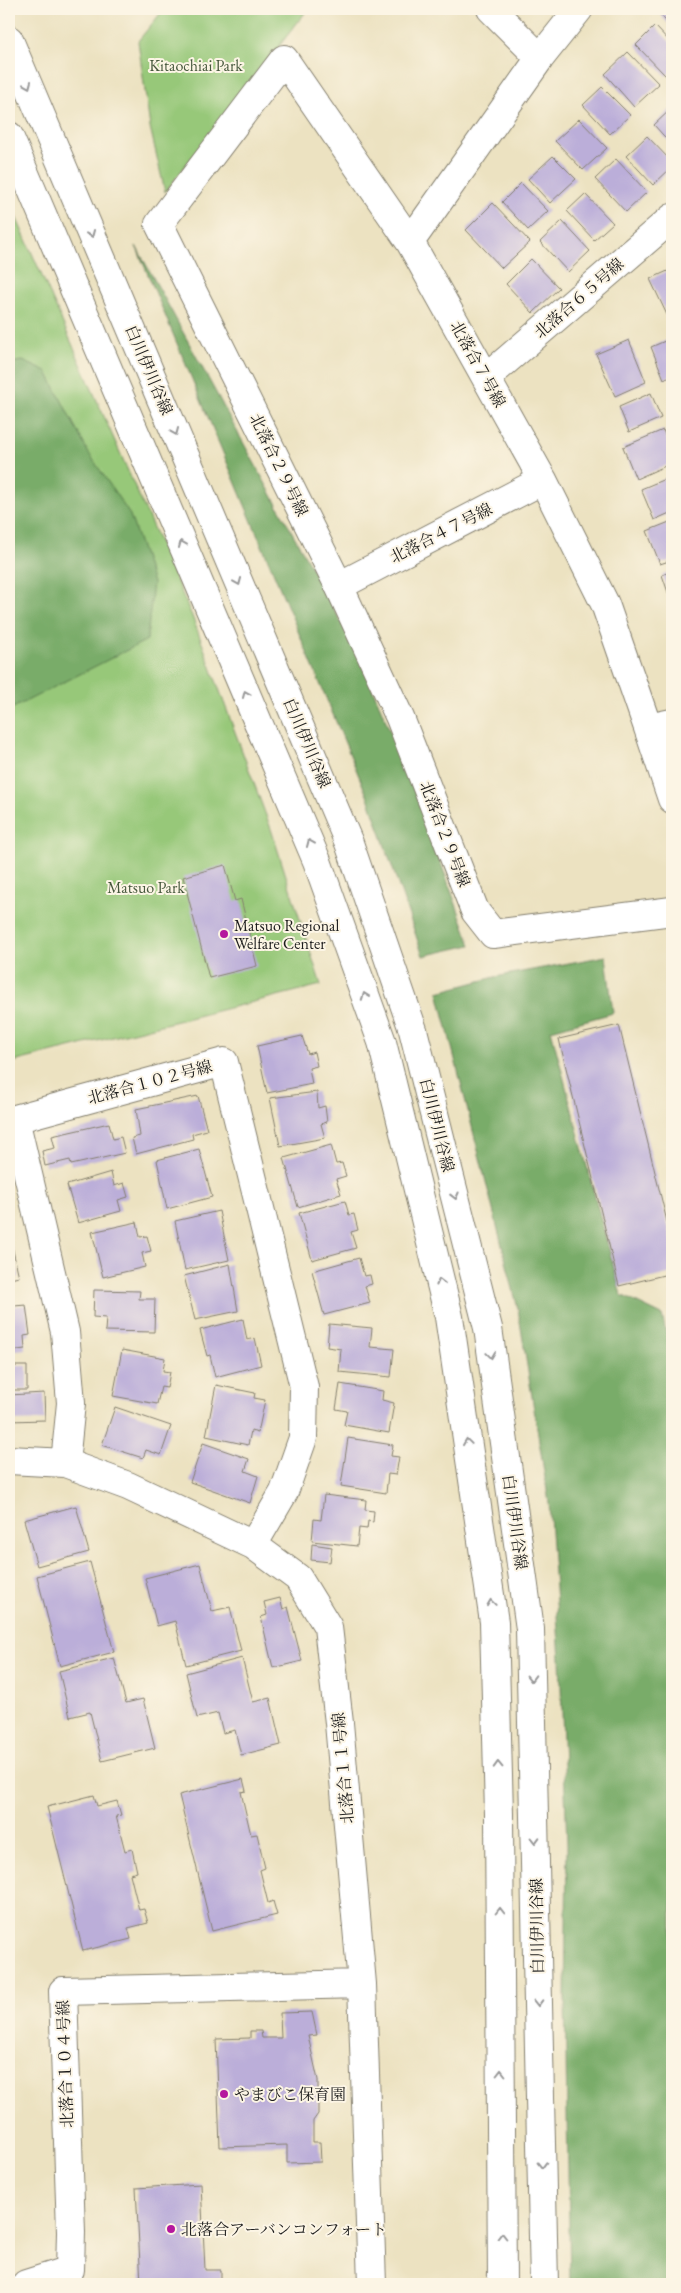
<svg xmlns="http://www.w3.org/2000/svg" width="681" height="2293" font-family="'EB Garamond','Noto Serif JP',serif">
	<rect width="100%" height="100%" fill="#fcf5e5"/>
	<filter id="ink" filterUnits="userSpaceOnUse"><feTurbulence type="fractalNoise" baseFrequency=".02" numOctaves="2"/><feDisplacementMap in="SourceGraphic" scale="10" xChannelSelector="R" yChannelSelector="G"/><feConvolveMatrix kernelMatrix="1 2 1 2 8 2 1 2 1" color-interpolation-filters="sRGB"/></filter>
	<filter id="wash" filterUnits="userSpaceOnUse"><feTurbulence type="fractalNoise" baseFrequency=".0096" numOctaves="4" result="noise"/><feDisplacementMap in="SourceGraphic" scale="20" xChannelSelector="R" yChannelSelector="G"/><feGaussianBlur stdDeviation="1.12" result="paint"/><feColorMatrix in="noise" values="0 0 0 0 0 0 0 0 0 0 0 0 0 0 0 0 0 1.4 0 .05"/><feComposite in="paint" operator="in"/></filter>
	<g filter="url(#wash)">
		<rect width="100%" height="100%" fill="#ece2c1"/>
		<path fill="#97c879" stroke="#5a724a" d="M164,9h144l-143,183 -15,-65 -12,-86z
			M9,201l183,415 79,213 50,156 -312,78z"/>
		<path fill="#79ac69" stroke="#4a6442" d="M136,246l222,407 53,129 60,163 -48,11 -54,-156z
			M23,361l24,11 41,80 42,63 23,68 -6,57 -138,70v-347z
			M606,956l7,57 -62,17 70,265 41,20 10,43v926h-102l-5,-285 2,-154 -7,-186 -11,-156 -31,-194 -80,-317 57,-15z"/>
		<g id="blocks">
			<path fill="#bbaed9" d="M661,9h11v19l-14,-16z
				M655,26l17,18v26l-6,6 -30,-31z
				M628,52l31,32 -25,23 -29,-33z
				M602,87l28,28 -20,19 -27,-29z
				M672,108v37l-18,-20z
				M579,119l28,29 -24,22 -28,-29z
				M647,136l25,26v5l-19,18 -27,-29z
				M553,156l23,23 -26,24 -22,-24z
				M616,159l31,33 -21,20 -31,-33z
				M521,183l27,28 -20,19 -26,-28z
				M585,194l28,29 -19,17 -27,-29z
				M493,203l37,39 -28,26 -36,-38z
				M562,221l28,30 -22,21 -28,-30z
				M531,259l28,29 -26,25 -27,-29z
				M672,269v46l-4,2 -18,-38z
				M672,338v37l-8,4 -13,-32z
				M629,340l17,42 -31,14 -19,-42z
				M651,393l10,25 -32,14 -10,-25z
				M663,430l9,22v11l-36,16 -13,-32z
				M672,476v36l-18,8 -13,-31z
				M672,521v39l-12,4 -13,-33z
				M672,571v33l-10,-29z
				M225,865l10,36 6,-2 16,67 -48,12 -26,-101z
				M619,1025l53,217v31l-53,13 -60,-247z
				M302,1036l6,18 6,-2 3,14 -8,2 3,16 -45,9 -10,-47z
				M317,1092l1,16 7,-2 2,16 -6,2 4,14 -45,8 -10,-48z
				M198,1096l9,34 -15,4 1,5 -57,15 -4,-16 8,-2 -4,-27z
				M109,1123l4,16 8,-2 4,16 -54,12 -1,-5 -25,6 -3,-15 13,-3 -3,-12z
				M331,1145l5,19 6,-1 4,13 -10,3 5,15 -43,13 -14,-49z
				M199,1149l13,48 -45,12 -10,-49z
				M111,1172l3,14 10,-3 4,14 -10,3 3,11 -43,12 -11,-38z
				M345,1201l4,14 5,-1 4,16 -7,2 5,16 -44,12 -13,-47z
				M219,1211l10,49 -44,10 -10,-49z
				M137,1222l3,15 7,-1 4,15 -9,2 3,14 -42,10 -11,-45z
				M12,1246l7,31 -9,2 3,11 -4,1v-44z
				M359,1258l5,18 6,-1 2,9 -7,2 5,17 -46,12 -12,-44z
				M230,1264l8,47 -43,9 -11,-44z
				M94,1290l46,1 -1,8h16l-1,33 -49,-1 1,-13 -13,-1z
				M14,1304v2l12,-1 4,30 -6,1 1,13 -16,2v-46z
				M243,1319l4,21 8,-2 6,27 -46,12 -5,-22 -3,1 -7,-26z
				M329,1324l43,4 -2,19 24,2 -3,28 -52,-5 2,-23 -14,-2z
				M122,1350l43,8 -2,13 7,1 -3,16 -6,-1 -4,17 -44,-8z
				M9,1366h18v24h-18z
				M340,1384l43,7 -1,9 12,3 -5,30 -45,-8 3,-14 -11,-2z
				M216,1385l39,8 -1,5 11,2 -7,33 -7,-2 -3,14 -42,-9z
				M44,1393l1,27 -36,1v-26z
				M115,1407l56,19 -10,29 -15,-5 -3,8 -41,-13z
				M348,1438l45,7 -2,11 8,1 -3,18 -8,-1 -2,19 -45,-7z
				M203,1443l46,16 -4,12 13,5 -8,27 -60,-21z
				M324,1495l42,5 -1,10 9,1 -1,11 -5,-1 -1,8 -8,-1 -2,18 -45,-5 2,-22 7,1z
				M76,1506l13,46 -52,14 -13,-46z
				M312,1544l20,3 -2,15 -19,-2z
				M90,1562l24,90 -54,14 -23,-90z
				M200,1564l12,47 18,-4 11,44 -55,14 -11,-44 -18,5 -12,-48z
				M280,1598l3,11 5,-2 14,54 -29,7 -12,-51 6,-2 -3,-13z
				M114,1658l12,45 17,-4 12,49 -53,13 -12,-49 -20,5 -11,-46z
				M242,1658l11,44 17,-4 11,47 -40,10 -6,-25 -12,3 -5,-20 -21,5 -11,-45z
				M243,1779l3,12 -5,1 10,43 6,-1 8,34 -5,2 8,33 5,-2 4,14 -65,16 -33,-136z
				M94,1795l3,11 20,-5 4,14 -5,1 9,35 7,-2 5,23 -7,2 9,36 5,-1 4,14 -20,5 3,11 -48,12 -36,-144z
				M312,2012l5,23 -9,1 10,44v34l-5,7v21h7l1,20 -34,1v-18l-67,2 -4,-108 34,-1v-7h11l1,7h19l-1,-25z
				M201,2184l4,86h16v14h-80l-5,-96z"/>
		</g>
	</g>
	<g filter="url(#ink)">
		<use href="#blocks" fill-opacity="0" stroke="#847f6e" stroke-width="1"/>
		<g fill="none" stroke-linecap="round" stroke-linejoin="round">
			<g stroke="#847f6e" stroke-width="30">
				<path id="street" d="M491,9l49,49
					M579,9l-39,49 -130,184 133,238 62,124 43,124 24,-5
					M410,242l-126,-183 -125,165 180,362 61,132 75,193 18,23 179,-23
					M486,378l186,-160
					M339,586l204,-106
					M648,728l24,71
					M9,1460l56,3 63,23 125,59 45,33 30,49 11,96 23,261 10,300
					M65,1463l6,-60 -6,-71 -50,-213 209,-57 80,325 -1,51 -19,54 -31,53
					M26,2284l44,-14 1,-38 -8,-241 299,-7"/>
			</g>
			<g stroke="#847f6e" stroke-width="30">
				<path id="secondary" d="M9,40l340,803 64,187 75,298 42,301 14,655
					M9,136l308,725 65,181 67,275 45,305 5,192 3,470"/>
			</g>
			<use href="#street" stroke="#fff" stroke-width="28"/>
			<use href="#secondary" stroke="#fff" stroke-width="28"/>
		</g>
		<defs><path id="oneway-chevron" d="M-2-3.5L2.5 0L-2 3.5" fill="none" stroke-width="1.6" stroke-linecap="round" stroke-linejoin="round" transform="scale(1.25)"/></defs>
		<g stroke="#999">
			<use href="#oneway-chevron" transform="translate(28 85) rotate(67)"/>
			<use href="#oneway-chevron" transform="translate(91 234) rotate(67)"/>
			<use href="#oneway-chevron" transform="translate(175 432) rotate(67)"/>
			<use href="#oneway-chevron" transform="translate(182 544) rotate(-113)"/>
			<use href="#oneway-chevron" transform="translate(238 582) rotate(67)"/>
			<use href="#oneway-chevron" transform="translate(246 694) rotate(-113)"/>
			<use href="#oneway-chevron" transform="translate(310 843) rotate(-113)"/>
			<use href="#oneway-chevron" transform="translate(365 996) rotate(-110)"/>
			<use href="#oneway-chevron" transform="translate(455 1196) rotate(76)"/>
			<use href="#oneway-chevron" transform="translate(440 1282) rotate(-104)"/>
			<use href="#oneway-chevron" transform="translate(491 1355) rotate(82)"/>
			<use href="#oneway-chevron" transform="translate(467 1442) rotate(-98)"/>
			<use href="#oneway-chevron" transform="translate(491 1603) rotate(-98)"/>
			<use href="#oneway-chevron" transform="translate(531 1678) rotate(89)"/>
			<use href="#oneway-chevron" transform="translate(498 1765) rotate(-92)"/>
			<use href="#oneway-chevron" transform="translate(535 1840) rotate(89)"/>
			<use href="#oneway-chevron" transform="translate(500 1911) rotate(-90)"/>
			<use href="#oneway-chevron" transform="translate(538 2003) rotate(89)"/>
			<use href="#oneway-chevron" transform="translate(501 2073) rotate(-90)"/>
			<use href="#oneway-chevron" transform="translate(542 2165) rotate(89)"/>
			<use href="#oneway-chevron" transform="translate(502 2236) rotate(-90)"/>
		</g>
	</g>
	<g fill="#b5179e" stroke="#fcf5e5" stroke-width="2">
		<circle cx="224" cy="934" r="5"/>
		<circle cx="224" cy="2094" r="5"/>
		<circle cx="171" cy="2229" r="5"/>
	</g>
	<g text-anchor="middle" dominant-baseline="central" stroke-width="4" stroke-linejoin="round" paint-order="stroke">
		<g font-size="16" fill="#47583d" stroke="#fcf5e5">
			<text x="196" y="65">Kitaochiai Park</text>
			<text x="146" y="887">Matsuo Park</text>
		</g>
		<g font-size="16" fill="#1c1c1c" stroke="#fcf5e5">
			<text transform="translate(579 298) rotate(-41)">北落合６５号線</text>
			<text transform="translate(478 364) rotate(61)">北落合７号線</text>
			<text transform="translate(149 370) rotate(67)">白川伊川谷線</text>
			<text transform="translate(279 465) rotate(64)">北落合２９号線</text>
			<text transform="translate(441 533) rotate(-27)">北落合４７号線</text>
			<text transform="translate(307 743) rotate(67)">白川伊川谷線</text>
			<text transform="translate(445 834) rotate(69)">北落合２９号線</text>
			<text transform="translate(150 1082) rotate(-15)">北落合１０２号線</text>
			<text transform="translate(437 1125) rotate(76)">白川伊川谷線</text>
			<text transform="translate(515 1522) rotate(82)">白川伊川谷線</text>
			<text transform="translate(343 1768) rotate(-95)">北落合１１号線</text>
			<text transform="translate(537 1926) rotate(-91)">白川伊川谷線</text>
			<text transform="translate(65 2064) rotate(-92)">北落合１０４号線</text>
		</g>
		<g font-size="16" fill="#1c1c1c" stroke="#fcf5e5" text-anchor="start">
			<text x="234" y="925">Matsuo Regional<tspan x="234" dy="18">Welfare Center</tspan></text>
			<text x="234" y="2094">やまびこ保育園</text>
			<text x="181" y="2229">北落合アーバンコンフォート</text>
		</g>
	</g>
	<rect width="681" height="2293" fill="none" stroke="#fcf5e5" stroke-width="30"/>
</svg>
